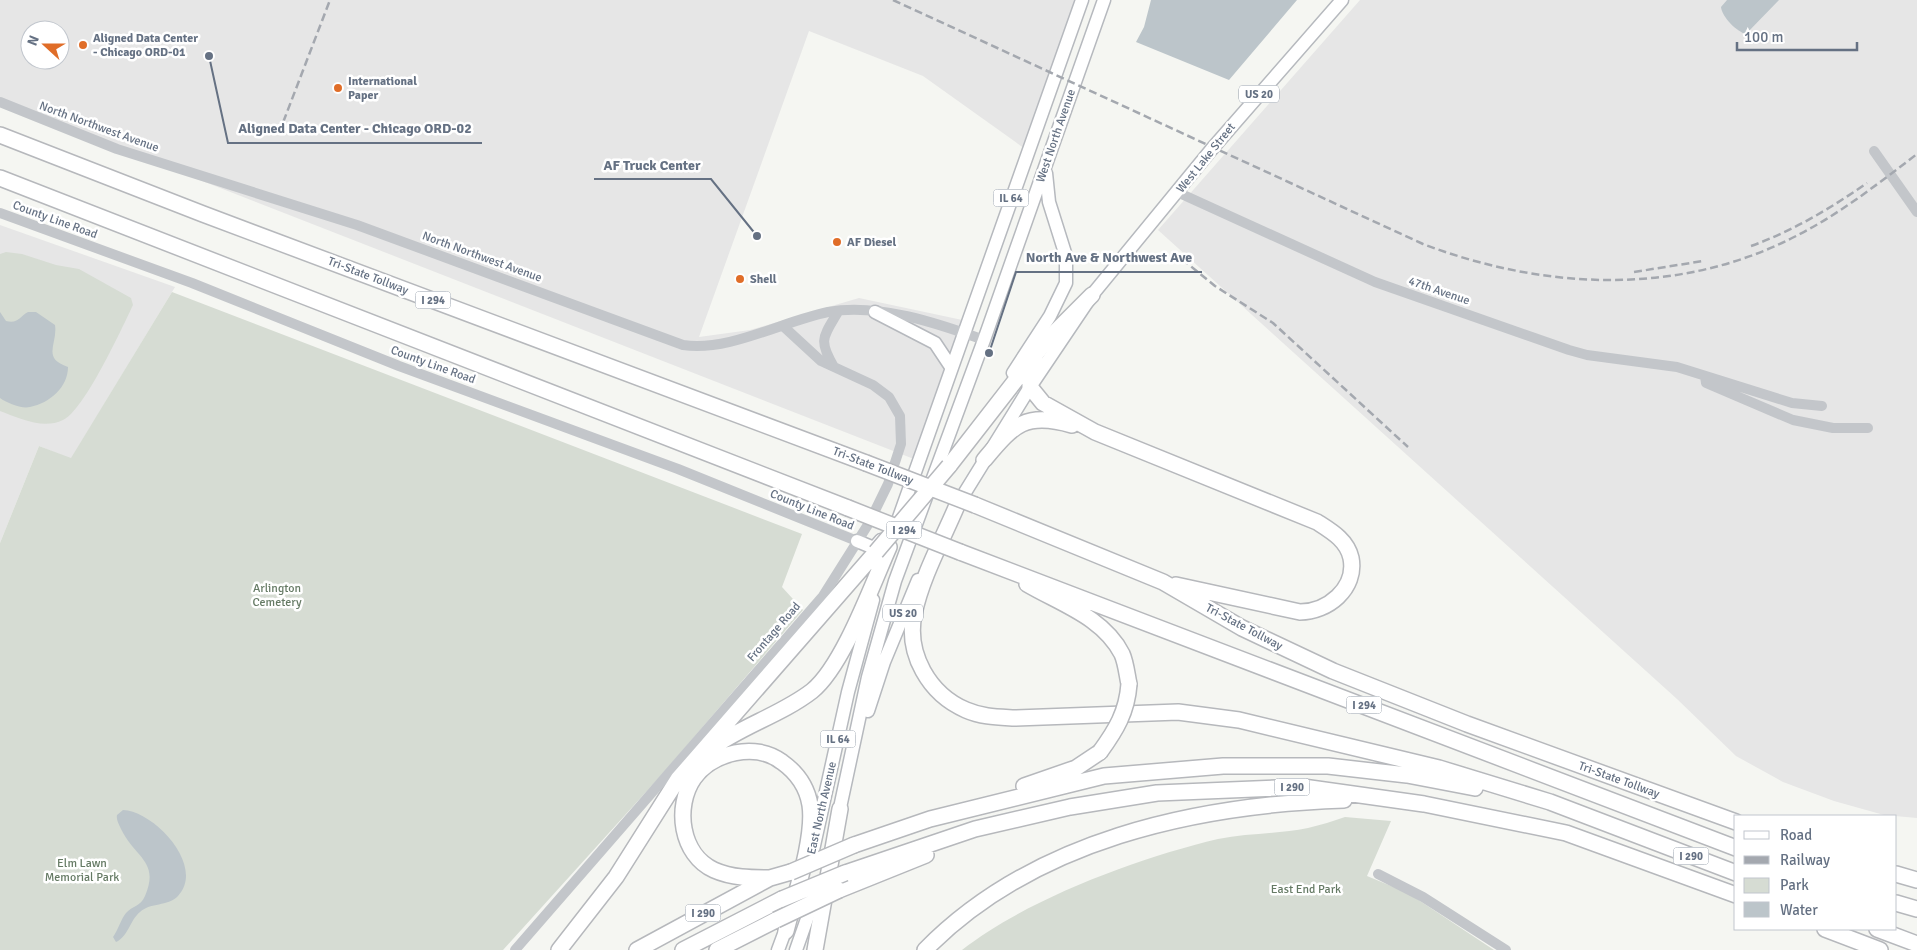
<svg xmlns="http://www.w3.org/2000/svg" width="1917" height="950" font-family="Signika,sans-serif">
	<rect width="100%" height="100%" fill="#f5f6f2"/>
	<path fill="#e6e6e6" fill-rule="evenodd" d="M0,0h1082l-54,151 -105,-75 -114,-45 -110,306 51,-7 109,-32 108,23 -48,140 -919,-359zM30,30h30v30h-30z
		M1360,0h557v818l-33,-3 -50,-14 -51,-19 -47,-26 -59,-57 -519,-469z
		M0,225l175,62 -104,172 -32,-13 -39,97z"/>
	<path fill="#d6dcd3" d="M6,252l16,2 34,11 23,4 52,29 2,7c-11,23 -49,106 -70,115 -20,10 -44,-2 -63,-9v-157z
		M172,292l630,242 -20,53 21,23 -139,162 -161,178h-503v-407l39,-97 32,12z
		M1345,817l46,4 -24,55 41,17 86,57h-532c65,-51 176,-92 256,-111 30,-6 61,-5 90,-11 13,-3 25,-7 37,-11z"/>
	<path fill="#bcc5ca" d="M1151,0h146l-68,80 -93,-38 8,-15z
		M1727,0h52l-33,34c-9,-2 -24,-17 -25,-27z
		M0,312l6,9c12,3 13,-4 22,-9h8l19,13c3,19 -14,33 13,42 0,20 -18,36 -38,40 -9,2 -23,-4 -30,-9z
		M123,810c31,1 83,56 55,86 -11,11 -27,6 -38,16 -10,8 -12,25 -24,30l-3,-5c5,-7 8,-18 13,-24 6,-7 15,-7 19,-17 15,-35 -10,-38 -24,-67 -2,-5 -5,-9 -4,-14z"/>
	<g fill="none" stroke-linecap="round" stroke-linejoin="round">
		<g stroke="#b6b9be" stroke-width="15">
			<path id="major" d="M875,312l60,31 16,24
				M1013,373l37,-57 16,-33v-27l-17,-54 -3,-29
				M956,507l74,-120 62,-92 119,-145 131,-150
				M896,526l186,-526
				M857,541l17,7 7,-8
				M868,711l16,-49 34,-82
				M838,817l30,-140 27,-96 89,-241 120,-340
				M813,850l35,-158 25,-92
				M778,950l10,-27
				M796,950l19,-54"/>
		</g>
		<g stroke="#b6b8bc" stroke-width="18">
			<path id="highway" d="M0,135l203,79 663,249
				M0,178l848,330
				M1036,355l-6,13v19l13,16 52,29 222,90c14,9 30,18 34,36 6,31 -24,54 -51,54l-124,-27
				M984,460c29,-34 40,-49 88,-35
				M949,466l98,-126 45,-45
				M958,503c-15,36 -36,73 -44,111 -8,40 15,80 52,96 16,7 32,7 49,8l163,-6 61,8 200,48 111,34 186,71
				M975,505l188,77 79,46 91,43 134,53 269,98
				M960,552l776,296
				M1027,584c34,20 76,33 95,70 4,9 5,21 7,30
				M709,750c32,-24 72,-35 103,-59 31,-25 60,-106 77,-144
				M1024,786l52,-18 24,-16
				M854,845l76,-26 174,-43 119,-10h105l79,9 68,13
				M845,873l130,-44 95,-22 87,-14 146,-6 121,17 142,29 170,62
				M1896,874l21,6
				M770,878c-19,0 -38,0 -56,-8 -33,-15 -40,-63 -20,-92 19,-26 62,-36 88,-16 14,10 25,25 28,43 5,33 -16,93 -24,126
				M839,890l87,-35
				M1896,903l21,6
				M1825,929l55,21
				M1877,929l40,15
				M559,950l57,-73 62,-98 198,-227
				M637,950l133,-72 21,-6
				M683,950l99,-51
				M717,950l59,-30
				M815,950l25,-141
				M925,950c108,-110 270,-145 419,-150"/>
		</g>
		<path stroke="#c3c6ca" stroke-width="10" d="M0,102l117,47 240,76 326,120c46,7 100,-24 145,-33 50,-9 109,11 156,28
			M1874,151l43,61
			M1177,192l198,90 194,68 18,5 90,12 115,36 30,3
			M0,213l192,70 207,83 279,103 179,72
			M834,367c-16,-27 -11,-30 4,-55
			M1705,376l1,7 87,37 40,8h35
			M1378,874l45,23 83,53
			M515,950l308,-354 46,-73 19,-39 13,-40 -1,-28 -11,-19 -16,-12 -52,-24 -38,-35"/>
		<use href="#major" stroke="#fff" stroke-width="12"/>
		<use href="#highway" stroke="#fff" stroke-width="15"/>
		<path stroke="#a4a8af" stroke-width="2.5" stroke-dasharray="8 4" stroke-linecap="butt" d="M893,0l530,244c121,46 257,53 375,-9 43,-22 81,-52 119,-81
			M279,133l51,-133
			M1751,246c42,-15 80,-38 116,-63
			M1182,259l33,27 58,37 135,124
			M1634,272l69,-11"/>
		<g stroke="#b6b8bc" stroke-width="18" stroke-linecap="butt">
			<path id="highway-bridge" d="M866,463l109,42
				M848,508l112,44
				M876,552l73,-86
				M1100,752c16,-22 27,-40 29,-68
				M791,872l63,-27
				M782,899l63,-26
				M776,920l63,-30"/>
		</g>
		<use href="#highway-bridge" stroke="#fff" stroke-width="15"/>
	</g>
	<g fill="#e06d28" stroke="#fff" stroke-width="2">
		<circle cx="83" cy="45" r="5"/>
		<circle cx="338" cy="88" r="5"/>
		<circle cx="837" cy="242" r="5"/>
		<circle cx="740" cy="279" r="5"/>
	</g>
	<g text-anchor="middle" dominant-baseline="central" stroke-width="5" stroke-linejoin="round" paint-order="stroke">
		<g fill="#fff" stroke="#939ca8" stroke-width="1">
			<rect x="1239" y="85.5" width="40" height="17" rx="4"/>
			<rect x="993.5" y="189.5" width="35" height="17" rx="4"/>
			<rect x="415.5" y="291.5" width="35" height="17" rx="4"/>
			<rect x="886.5" y="521.5" width="35" height="17" rx="4"/>
			<rect x="883" y="604.5" width="40" height="17" rx="4"/>
			<rect x="1346.5" y="696.5" width="35" height="17" rx="4"/>
			<rect x="820.5" y="730.5" width="35" height="17" rx="4"/>
			<rect x="1274.5" y="778.5" width="35" height="17" rx="4"/>
			<rect x="1673.5" y="847.5" width="35" height="17" rx="4"/>
			<rect x="685.5" y="904.5" width="35" height="17" rx="4"/>
		</g>
		<g font-size="11" font-weight="bold" fill="#657183">
			<text x="1259" y="94">US 20</text>
			<text x="1011" y="198">IL 64</text>
			<text x="433" y="300">I 294</text>
			<text x="904" y="530">I 294</text>
			<text x="903" y="613">US 20</text>
			<text x="1364" y="705">I 294</text>
			<text x="838" y="739">IL 64</text>
			<text x="1292" y="787">I 290</text>
			<text x="1691" y="856">I 290</text>
			<text x="703" y="913">I 290</text>
		</g>
		<g font-size="12" font-weight="bold" fill="#657183" stroke="#fff" text-anchor="start">
			<text x="93" y="38">Aligned Data Center<tspan x="93" dy="14">- Chicago ORD-01</tspan></text>
			<text x="348" y="81">International<tspan x="348" dy="14">Paper</tspan></text>
			<text x="847" y="242">AF Diesel</text>
			<text x="750" y="279">Shell</text>
		</g>
		<g font-size="12" fill="#657183" stroke="#fff">
			<text transform="translate(99 127) rotate(20)">North Northwest Avenue</text>
			<text transform="translate(1056 136) rotate(-71)">West North Avenue</text>
			<text transform="translate(1206 158) rotate(-51)">West Lake Street</text>
			<text transform="translate(55 220) rotate(20)">County Line Road</text>
			<text transform="translate(482 257) rotate(20)">North Northwest Avenue</text>
			<text transform="translate(368 276) rotate(21)">Tri-State Tollway</text>
			<text transform="translate(1439 291) rotate(19)">47th Avenue</text>
			<text transform="translate(433 365) rotate(20)">County Line Road</text>
			<text transform="translate(873 466) rotate(21)">Tri-State Tollway</text>
			<text transform="translate(812 510) rotate(22)">County Line Road</text>
			<text transform="translate(1244 627) rotate(28)">Tri-State Tollway</text>
			<text transform="translate(774 632) rotate(-49)">Frontage Road</text>
			<text transform="translate(1619 780) rotate(20)">Tri-State Tollway</text>
			<text transform="translate(822 808) rotate(-77)">East North Avenue</text>
		</g>
		<g font-size="12" fill="#657a64" stroke="#fff">
			<text x="277" y="588">Arlington<tspan x="277" dy="14">Cemetery</tspan></text>
			<text x="82" y="863">Elm Lawn<tspan x="82" dy="14">Memorial Park</tspan></text>
			<text x="1306" y="889">East End Park</text>
		</g>
	</g>
	<path fill="none" stroke="#657183" stroke-width="2" d="M209 56L228 143H482M757 236L711 179H594M989 353L1016 272H1202"/>
	<g fill="#657183" stroke="#fff" stroke-width="2">
		<circle cx="209" cy="56" r="5"/>
		<circle cx="757" cy="236" r="5"/>
		<circle cx="989" cy="353" r="5"/>
	</g>
	<g font-size="14" text-anchor="middle" font-weight="bold" fill="#657183" stroke="#fff" stroke-width="5" stroke-linejoin="round" paint-order="stroke">
		<text x="355" y="133">Aligned Data Center - Chicago ORD-02</text>
		<text x="652" y="170">AF Truck Center</text>
		<text x="1109" y="262">North Ave &amp; Northwest Ave</text>
	</g>
	<rect x="1734" y="815" width="162" height="115" fill="#ffffff" stroke="#c1c6cd"/>
	<rect x="1744" y="831" width="25" height="8" fill="#ffffff" stroke="#c1c6cd"/>
	<text x="1780" y="840" font-size="15" fill="#657183">Road</text>
	<rect x="1744" y="856" width="25" height="8" fill="#a4a8af" stroke="#c1c6cd"/>
	<text x="1780" y="865" font-size="15" fill="#657183">Railway</text>
	<rect x="1744" y="878" width="25" height="15" fill="#d6dcd3" stroke="#c1c6cd"/>
	<text x="1780" y="890" font-size="15" fill="#657183">Park</text>
	<rect x="1744" y="902" width="25" height="15" fill="#bcc5ca" stroke="#c1c6cd"/>
	<text x="1780" y="915" font-size="15" fill="#657183">Water</text>
	<g transform="translate(45 45) rotate(291)"><circle r="24" fill="#ffffff" stroke="#c1c6cd"/>
	<path d="M0-4L9 19L0 12L-9 19Z" fill="#e06d28"/>
	<text y="-8" font-size="14" font-weight="bold" text-anchor="middle" fill="#657183">N</text>
	</g>
	<path d="M1737 42v8h120v-8" fill="none" stroke="#657183" stroke-width="2.5"/>
	<text x="1744" y="42" font-size="15" fill="#657183" stroke="#ffffff" stroke-width="4" paint-order="stroke">100 m</text>
</svg>
